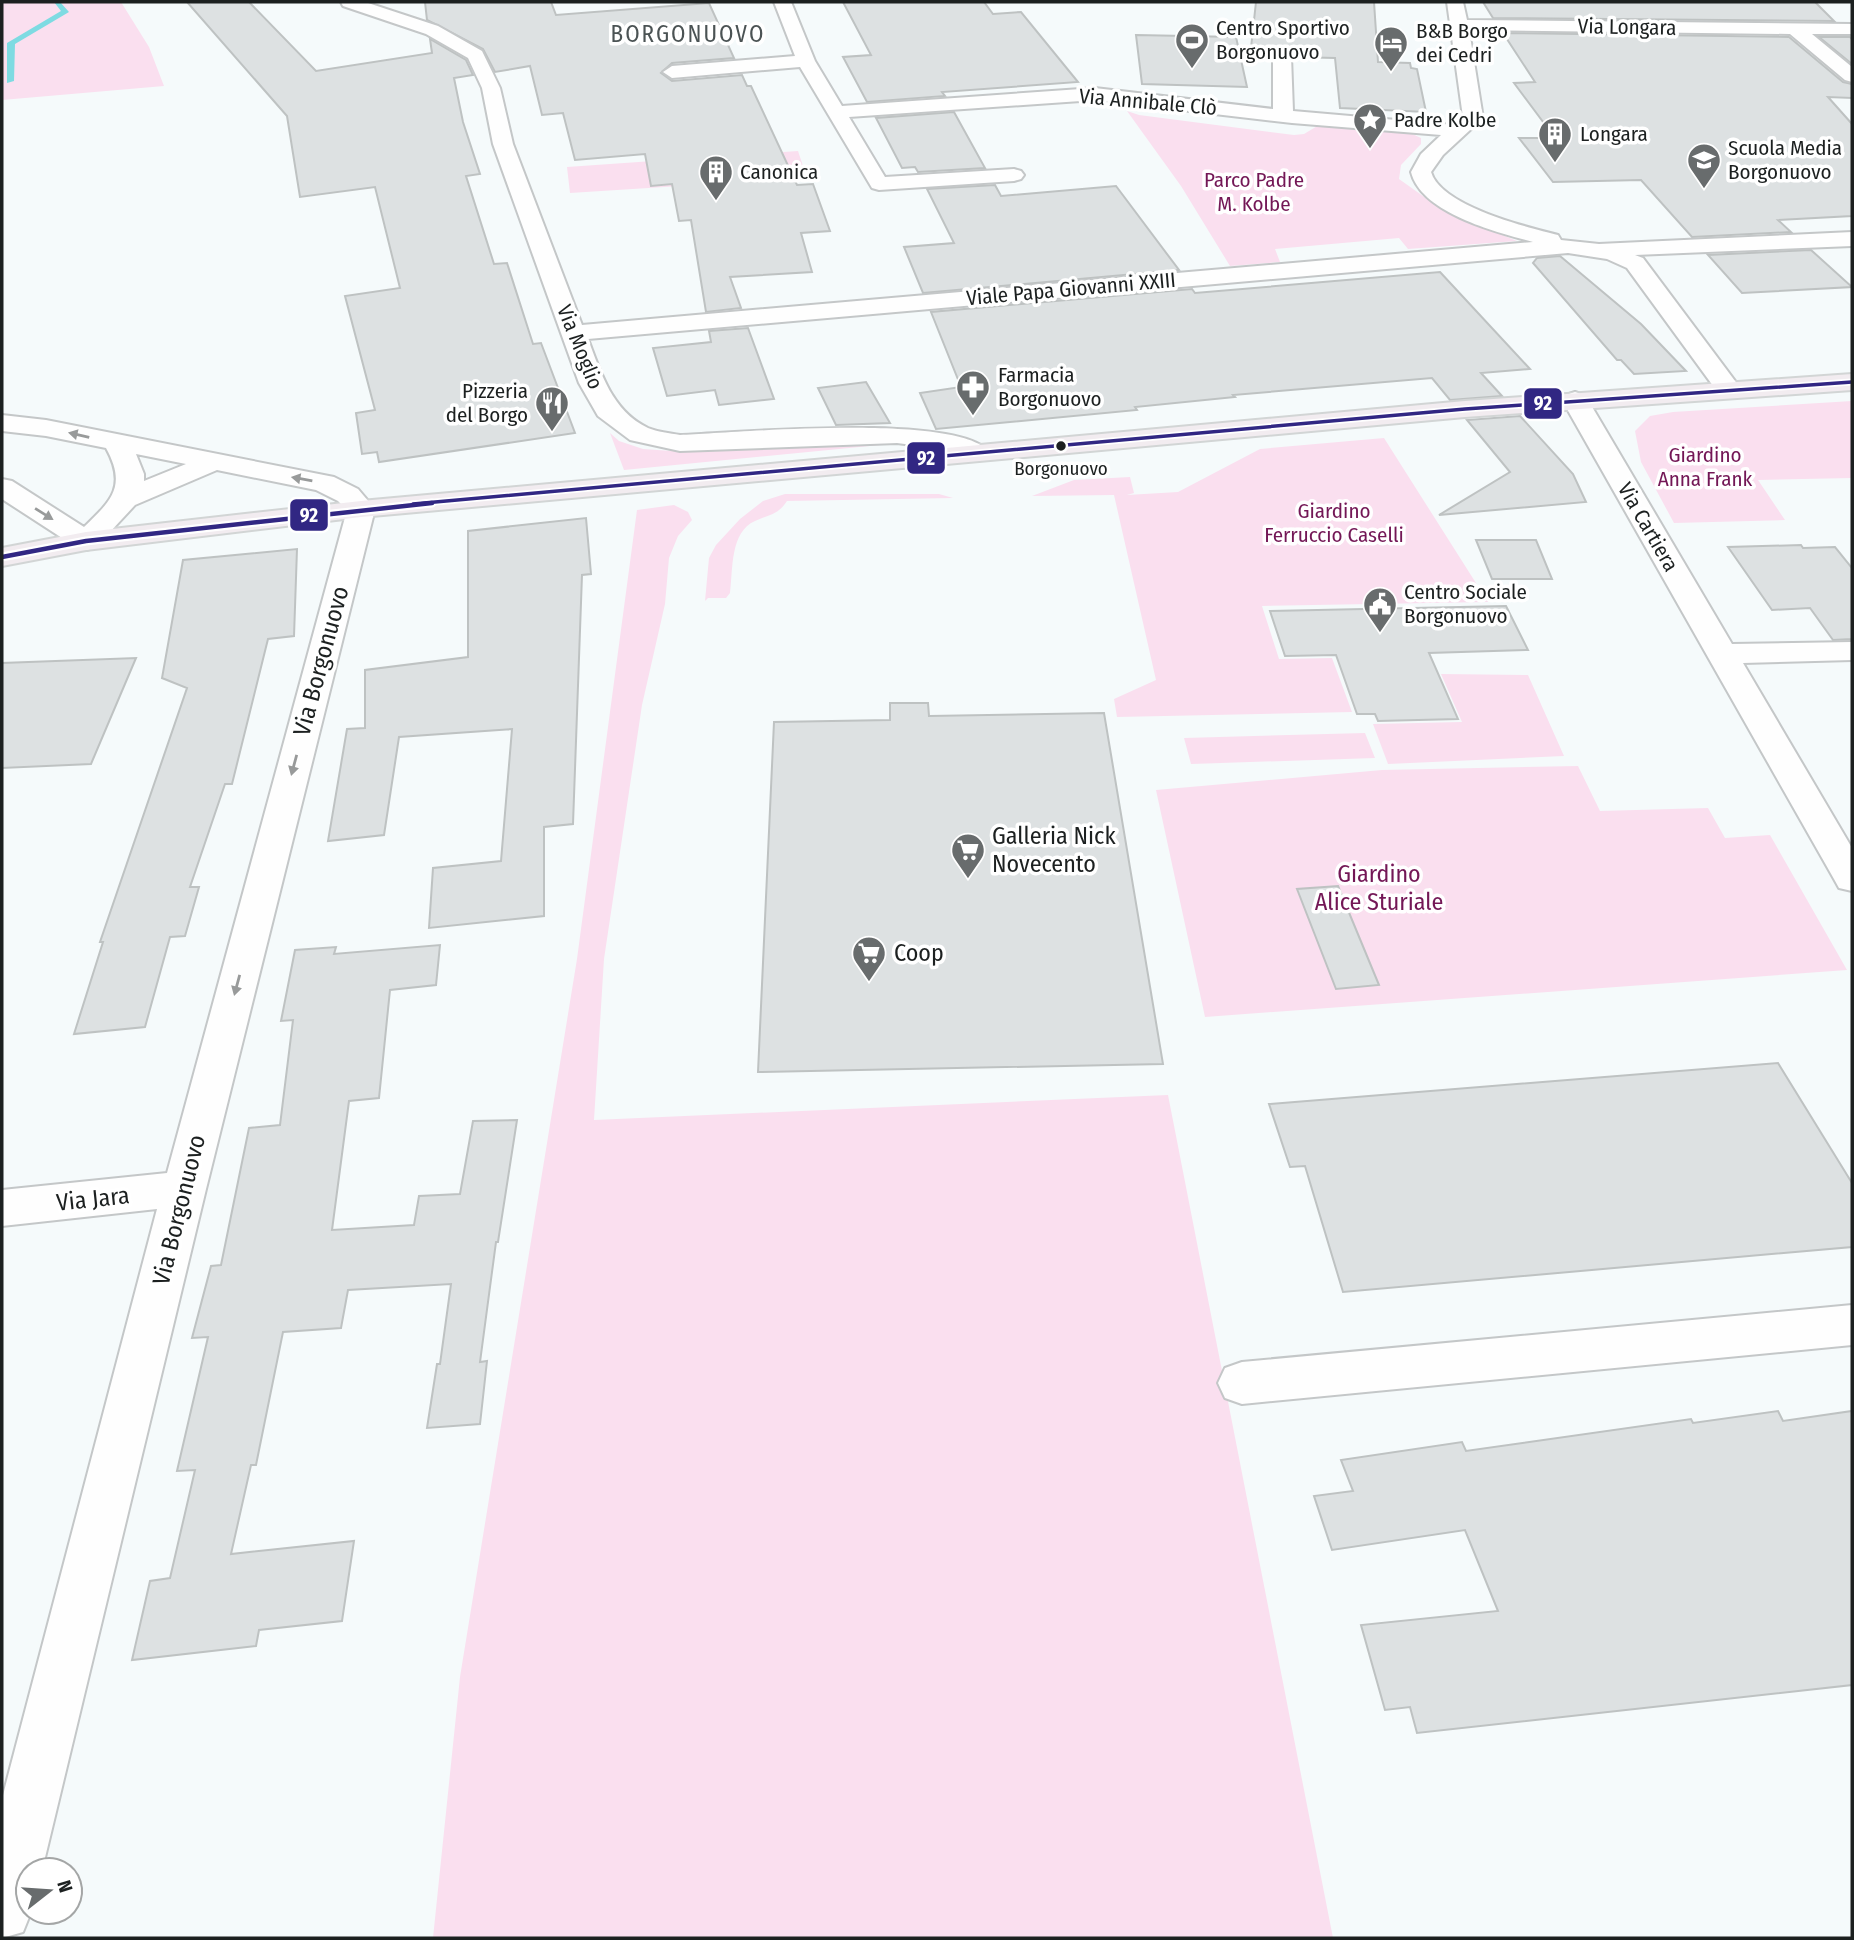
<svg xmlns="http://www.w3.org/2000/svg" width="1854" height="1940" font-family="'Fira Sans Condensed',sans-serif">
	<rect width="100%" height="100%" fill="#f5fafb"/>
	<path fill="#fadfef" d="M2,2h119l28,45 15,39 -162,14z
		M1127,111l12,4 155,20 10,-1 15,-9 89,7 13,6v6l-20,21 -2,14 45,32 73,30 -109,8 -9,-11 -124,11 5,13 -50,4 -49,-80z
		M798,151l8,24 -65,4 -14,4 -157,10 -3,-26z
		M1852,401v77l-94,2 27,40 -111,3 -33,-61 -6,-31 15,-15 23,-4z
		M610,433l9,8 24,8 43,3 194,-10v3l-256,25z
		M1384,438l104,164 -226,4 17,53 53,-1 20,54 -235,5 -3,-18 42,-19 -42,-185 -82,1 42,-16 56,-3 4,16 -7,2 51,-3 82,-43z
		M785,494h154l14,4 -166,3c-9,14 -17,13 -32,20 -25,11 -22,48 -25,72l-4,5h-18l-3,3 4,-43 7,-13 24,-26 23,-18z
		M674,505l14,7 4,8 -14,16 -9,22 -4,46 -23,101 -38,254 -10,161 574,-25 165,843h-900l27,-261 117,-718 60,-449z
		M1441,674l87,1 36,81 -176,8 -15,-40 89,-2z
		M1365,733l10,25 -184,6 -7,-26z
		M1578,766l22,45 108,-3 17,30 45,-3 77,135 -642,47 -49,-227 226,-20z"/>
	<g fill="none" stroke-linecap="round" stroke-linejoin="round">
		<path fill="#7edbe2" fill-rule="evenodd" d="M54,2h6l9,10 -54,32 -1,37 -7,2v-40l54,-32z"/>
	</g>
	<path fill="#dde1e2" stroke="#bec2c2" stroke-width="2" d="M187,2h62l67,69 116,-18 -2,-14 36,21 7,15 -19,3 9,44 17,52 -14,2 28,88 13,-1 26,81 8,-1 34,90 -196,29 -2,-10 -15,2 -6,-41 19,-3 -30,-114 55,-8 -25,-101 -75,10 -13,-81z
		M425,2h126l5,13 153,-12 25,55 -62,5 -11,10 11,8 70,-6 5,11h4l46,99 16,-1 17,47 -29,2 11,39 -82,5 11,31 -35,4 -15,-92 -12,1 -7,-37 -21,2 -6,-32 -70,6 -12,-47 -21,2 -12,-49 -35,6 -12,-23 -56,-29z
		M843,2h141l9,12 28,-2 57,70 -136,10 3,4 -78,6 -24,-45 28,-2z
		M1256,2h118l4,60 32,1 1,5 6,1 9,43 -86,-4 -5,-50 -41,-1 -11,-8 -13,8h-20z
		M1483,2h332l19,19 -341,-3z
		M1503,33l286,4 54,45 9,2v14l-24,-1 24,27v92l-74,4 13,12 -99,5 -51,-57 -88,2 -34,-44h36l-41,-55 21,-1z
		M1136,35l100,2 11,50 -105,-3z
		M1819,37h31l2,2v25z
		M954,112l31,56 -67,4 -3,-5 -13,1 -26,-50z
		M995,185l6,11 115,-10 63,84 -256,23 -19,-46 50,-4 -27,-54z
		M1811,250l41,37 -110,6 -34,-38z
		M1560,256l81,68 45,47 -52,3 -13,-14h-4l-84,-97 4,-5z
		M1440,272l90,97 -49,4 21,23 -52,4 -18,-22 -199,17 2,2 -100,10 2,3 -201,19 -16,-36 41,-6 -30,-75 261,-23 3,4z
		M748,328l26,71 -55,6 -4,-15 -48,6 -14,-48 58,-6 -2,-11z
		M866,382l24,41 -54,2 -18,-37z
		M1520,416l53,58 13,28 -147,13 71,-43 -43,-52z
		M586,518l5,56 -9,1 -9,249 -29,3v89l-115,12 4,-60 68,-7 11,-132 -113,8 -15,98 -56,6 19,-112 18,-1v-58l103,-13v-126z
		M1476,540h60l16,39h-60z
		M1801,545l2,3 32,-1 17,21v71l-19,1 -23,-32 -38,2 -44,-63z
		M297,549l-3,87 -26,3 -36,145h-7l-35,103h9l-14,49 -15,1 -25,90 -71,7 29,-92h-3l87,-254 -25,-10 21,-118z
		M1506,606l22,44 -99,3 29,66 -80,2 -3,-7h-18l-21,-59 -51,1 -15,-45z
		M136,658l-45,106 -89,4v-105z
		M890,703h38l1,13 175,-3 59,351 -405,8 16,-350 116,-2z
		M1338,886l41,99 -43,4 -39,-100z
		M440,945l-4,40 -46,5 -11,108 -30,3 -17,129 82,-5 5,-29 41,-2 13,-73 44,-1 -19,122h-2l-16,120 7,-1 -7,63 -53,4 10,-64h3l11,-80 -103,6 -7,38 -58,4 -27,133h-5l-20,89 123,-13 -12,80 -83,9 -3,16 -124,14 18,-79 20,-3 25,-108 -18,1 31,-134 -16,1 19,-72 10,-1 28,-137 31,-3 13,-105 -12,1 14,-71 41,-3 -2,7z
		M1778,1063l74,120v64l-509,45 -38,-126 -15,1 -21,-63z
		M1778,1411l5,10 69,-10v274l-435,48 -7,-26 -25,3 -24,-85 137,-14 -33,-81 -133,20 -18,-54 39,-5 -12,-31 121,-18 4,9 225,-32 2,4z"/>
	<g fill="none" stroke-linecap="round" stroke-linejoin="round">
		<g stroke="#c4c7c8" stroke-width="4">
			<path id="minor" d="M341,2h24l73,24 44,25 18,37 13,56 69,181 951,-83c-37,-10 -112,-29 -122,-70l10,-18 20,-19 -149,-12 -197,-23 -246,17 36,60 129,-8 7,2 3,4 -3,4 -7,2 -135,9 -7,-2 -72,-121 -128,11 -9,-6 9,-6 123,-10 -21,-54h17l24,59 27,45 253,-18 178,21v-53l9,-5 9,5 2,55 161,14 9,-8 -16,-115h16l4,18 385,4v10h-40l40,33v15l-7,-2 -55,-46 -321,-4 14,88 -40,37 -12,17c10,34 95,55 127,63l3,5 38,4 253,-12v14l-217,9 8,3 98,131 -4,5 -9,3 -9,-3 -92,-126 -20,-9 -39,-6 -980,86c13,34 24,72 60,89 9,4 22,5 32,7 53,-2 281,-23 310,18l-4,6 -10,2 -40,-13 -39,-5 -217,8 -50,-11 -32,-24 -19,-33 -86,-239 -11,-56 -14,-30 -42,-24 -83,-28z
				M1575,392l9,3 4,5 144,244 120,-2v18l-109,3 109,185v43l-13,-3 -5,-9 -272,-479 4,-5z
				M2,415l44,5 288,57 24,12 17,20 -169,680 -164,681h-14v42h3l-8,20 -21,6v-139l155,-590 -155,17v-36l165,-17 180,-663 -9,-9 -22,-11 -99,-20 -82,35 -39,42 -10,3 -10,-3 -74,-48v-20l10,2 72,46c28,-27 43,-41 22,-79l-60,-12 -44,-5zM136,454l50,10 -42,17v-7z
				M1852,1305v40l-610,59 -17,-6 -7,-15 7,-15 17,-6z"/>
		</g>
		<g stroke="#d2d5d5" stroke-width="4">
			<path id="major" d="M1852,374v16l-387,27 -1104,100 -275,33 -84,16v-18l84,-16 275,-31 1104,-100z"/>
		</g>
		<use href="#minor" fill="#fefefe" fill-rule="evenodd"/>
		<use href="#major" fill="#f2ecf0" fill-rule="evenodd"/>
		<g stroke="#fff" stroke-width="7">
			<path id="bus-1-far1" d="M413,504l1052,-95 387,-27"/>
		</g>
		<g stroke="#fff" stroke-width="9">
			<path id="bus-1" d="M2,557l84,-16 346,-38"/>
		</g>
		<use href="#bus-1-far1" stroke="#312783" stroke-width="3.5"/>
		<use href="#bus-1" stroke="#312783" stroke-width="4.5"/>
	</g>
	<defs><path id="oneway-solid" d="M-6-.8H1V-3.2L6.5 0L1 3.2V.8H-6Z" transform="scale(1.75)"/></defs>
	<g fill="#989a9a">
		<use href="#oneway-solid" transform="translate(79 435) rotate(-167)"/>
		<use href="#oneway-solid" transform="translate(302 479) rotate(-170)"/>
		<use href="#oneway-solid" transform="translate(44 514) rotate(32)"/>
		<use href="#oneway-solid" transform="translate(294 765) rotate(105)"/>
		<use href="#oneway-solid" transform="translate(237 985) rotate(105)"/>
	</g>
	<defs>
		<g id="stadium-pin" transform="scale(1.75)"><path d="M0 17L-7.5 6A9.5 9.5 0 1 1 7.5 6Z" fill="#686c6d" stroke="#fff"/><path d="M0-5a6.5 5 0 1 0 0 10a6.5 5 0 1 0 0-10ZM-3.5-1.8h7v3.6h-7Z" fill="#fff"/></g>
		<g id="hotel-pin" transform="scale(1.75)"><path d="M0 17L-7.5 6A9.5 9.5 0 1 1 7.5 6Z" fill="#686c6d" stroke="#fff"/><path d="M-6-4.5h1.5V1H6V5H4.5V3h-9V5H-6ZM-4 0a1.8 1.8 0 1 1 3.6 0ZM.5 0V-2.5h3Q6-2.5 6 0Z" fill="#fff"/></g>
		<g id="sight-pin" transform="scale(1.75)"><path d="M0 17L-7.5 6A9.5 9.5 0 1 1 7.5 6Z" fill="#686c6d" stroke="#fff"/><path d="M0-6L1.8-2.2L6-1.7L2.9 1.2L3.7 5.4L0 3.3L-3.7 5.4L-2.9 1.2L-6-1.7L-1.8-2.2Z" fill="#fff"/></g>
		<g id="building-pin" transform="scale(1.75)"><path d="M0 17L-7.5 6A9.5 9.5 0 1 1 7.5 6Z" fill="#686c6d" stroke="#fff"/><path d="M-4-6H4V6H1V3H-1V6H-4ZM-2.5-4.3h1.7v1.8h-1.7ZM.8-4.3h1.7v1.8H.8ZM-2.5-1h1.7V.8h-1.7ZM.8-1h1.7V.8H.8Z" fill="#fff"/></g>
		<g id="school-pin" transform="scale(1.75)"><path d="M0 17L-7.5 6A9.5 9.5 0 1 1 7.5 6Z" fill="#686c6d" stroke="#fff"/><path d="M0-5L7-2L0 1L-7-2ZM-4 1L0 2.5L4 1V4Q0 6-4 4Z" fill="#fff"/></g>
		<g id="pharmacy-pin" transform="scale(1.75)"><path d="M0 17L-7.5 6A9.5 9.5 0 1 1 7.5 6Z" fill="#686c6d" stroke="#fff"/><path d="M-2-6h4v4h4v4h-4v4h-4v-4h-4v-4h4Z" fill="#fff"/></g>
		<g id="restaurant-pin" transform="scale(1.75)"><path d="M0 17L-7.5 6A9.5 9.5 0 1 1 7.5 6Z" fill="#686c6d" stroke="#fff"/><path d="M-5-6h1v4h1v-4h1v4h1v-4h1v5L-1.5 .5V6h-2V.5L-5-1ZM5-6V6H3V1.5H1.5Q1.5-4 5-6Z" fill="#fff"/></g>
		<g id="civic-pin" transform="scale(1.75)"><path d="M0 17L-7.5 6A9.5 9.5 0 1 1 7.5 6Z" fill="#686c6d" stroke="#fff"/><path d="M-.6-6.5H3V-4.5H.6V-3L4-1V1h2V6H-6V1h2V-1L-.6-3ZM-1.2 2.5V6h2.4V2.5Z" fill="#fff"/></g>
		<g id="supermarket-pin" transform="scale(1.75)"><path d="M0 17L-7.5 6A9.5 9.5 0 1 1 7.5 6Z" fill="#686c6d" stroke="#fff"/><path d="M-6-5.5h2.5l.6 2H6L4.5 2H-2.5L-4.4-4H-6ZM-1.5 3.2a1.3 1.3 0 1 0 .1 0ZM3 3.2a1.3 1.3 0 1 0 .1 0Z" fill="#fff"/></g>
	</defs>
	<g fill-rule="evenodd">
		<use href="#stadium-pin" x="1192" y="40"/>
		<use href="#hotel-pin" x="1391" y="43"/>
		<use href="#sight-pin" x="1370" y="120"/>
		<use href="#building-pin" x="1555" y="134"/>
		<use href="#school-pin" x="1704" y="160"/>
		<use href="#building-pin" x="716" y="172"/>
		<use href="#pharmacy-pin" x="973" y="387"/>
		<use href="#restaurant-pin" x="552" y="403"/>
		<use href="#civic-pin" x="1380" y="604"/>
		<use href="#supermarket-pin" x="968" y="850"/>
		<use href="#supermarket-pin" x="869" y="953"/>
	</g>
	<circle fill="#1c2020" stroke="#fff" stroke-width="2.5" cx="1061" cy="446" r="6"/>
	<g text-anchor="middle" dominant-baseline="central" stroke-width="7" stroke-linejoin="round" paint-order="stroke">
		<g font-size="19" fill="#1c2020" stroke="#fff">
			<text x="1061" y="468">Borgonuovo</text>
		</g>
		<g font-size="21" fill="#1c2020" stroke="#fff">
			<text transform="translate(1627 27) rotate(1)">Via Longara</text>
			<text transform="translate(1148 102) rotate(5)">Via Annibale Clò</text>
			<text transform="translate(1071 289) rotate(-5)">Viale Papa Giovanni XXIII</text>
			<text transform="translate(580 347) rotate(68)">Via Moglio</text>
			<text transform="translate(1648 527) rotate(60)">Via Cartiera</text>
		</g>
		<g font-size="21" fill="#1c2020" stroke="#fff" text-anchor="start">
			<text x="1216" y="28">Centro Sportivo<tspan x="1216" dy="24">Borgonuovo</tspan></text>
			<text x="1416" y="31">B&amp;B Borgo<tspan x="1416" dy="24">dei Cedri</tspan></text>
			<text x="1394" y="120">Padre Kolbe</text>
			<text x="1580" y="134">Longara</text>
			<text x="1728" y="148">Scuola Media<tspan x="1728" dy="24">Borgonuovo</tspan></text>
			<text x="740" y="172">Canonica</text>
			<text x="998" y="375">Farmacia<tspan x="998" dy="24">Borgonuovo</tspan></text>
			<text x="528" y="391" text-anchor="end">Pizzeria<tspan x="528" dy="24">del Borgo</tspan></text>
			<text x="1404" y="592">Centro Sociale<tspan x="1404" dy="24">Borgonuovo</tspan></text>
		</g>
		<g font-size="21" fill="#731756" stroke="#fff">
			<text x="1254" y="180">Parco Padre<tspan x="1254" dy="24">M. Kolbe</tspan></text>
			<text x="1705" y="455">Giardino<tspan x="1705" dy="24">Anna Frank</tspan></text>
			<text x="1334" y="511">Giardino<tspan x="1334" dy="24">Ferruccio Caselli</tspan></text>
		</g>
		<g font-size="23" letter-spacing="2" fill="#4b5354" stroke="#fff">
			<text x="688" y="34">BORGONUOVO</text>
		</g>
		<g font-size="24" fill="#1c2020" stroke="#fff">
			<text transform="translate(321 661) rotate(-75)">Via Borgonuovo</text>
			<text transform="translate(93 1199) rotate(-6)">Via Jara</text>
			<text transform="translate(179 1210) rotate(-76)">Via Borgonuovo</text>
		</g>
		<g font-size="24" fill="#1c2020" stroke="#fff" text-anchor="start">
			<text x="992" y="836">Galleria Nick<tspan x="992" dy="28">Novecento</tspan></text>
			<text x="894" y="953">Coop</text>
		</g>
		<g font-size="24" fill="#731756" stroke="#fff">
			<text x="1379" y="874">Giardino<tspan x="1379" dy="28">Alice Sturiale</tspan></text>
		</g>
	</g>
	<g stroke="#fff" stroke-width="2.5">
		<rect x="1523" y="387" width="40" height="33" rx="7" fill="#312783"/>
		<rect x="906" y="441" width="40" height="34" rx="7" fill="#312783"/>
		<rect x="289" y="498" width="40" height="34" rx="7" fill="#312783"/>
	</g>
	<g font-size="19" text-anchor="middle" font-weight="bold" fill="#fff">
		<text x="1543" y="410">92</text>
		<text x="926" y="465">92</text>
		<text x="309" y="522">92</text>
	</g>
	<rect width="1854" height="1940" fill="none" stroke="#1c2020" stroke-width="7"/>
	<g transform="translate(49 1891) rotate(73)"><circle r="33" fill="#ffffff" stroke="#a4a6a6" stroke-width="2"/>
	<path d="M0-5L12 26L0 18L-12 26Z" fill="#686c6d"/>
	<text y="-10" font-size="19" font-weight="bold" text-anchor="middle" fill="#1c2020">N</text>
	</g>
</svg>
